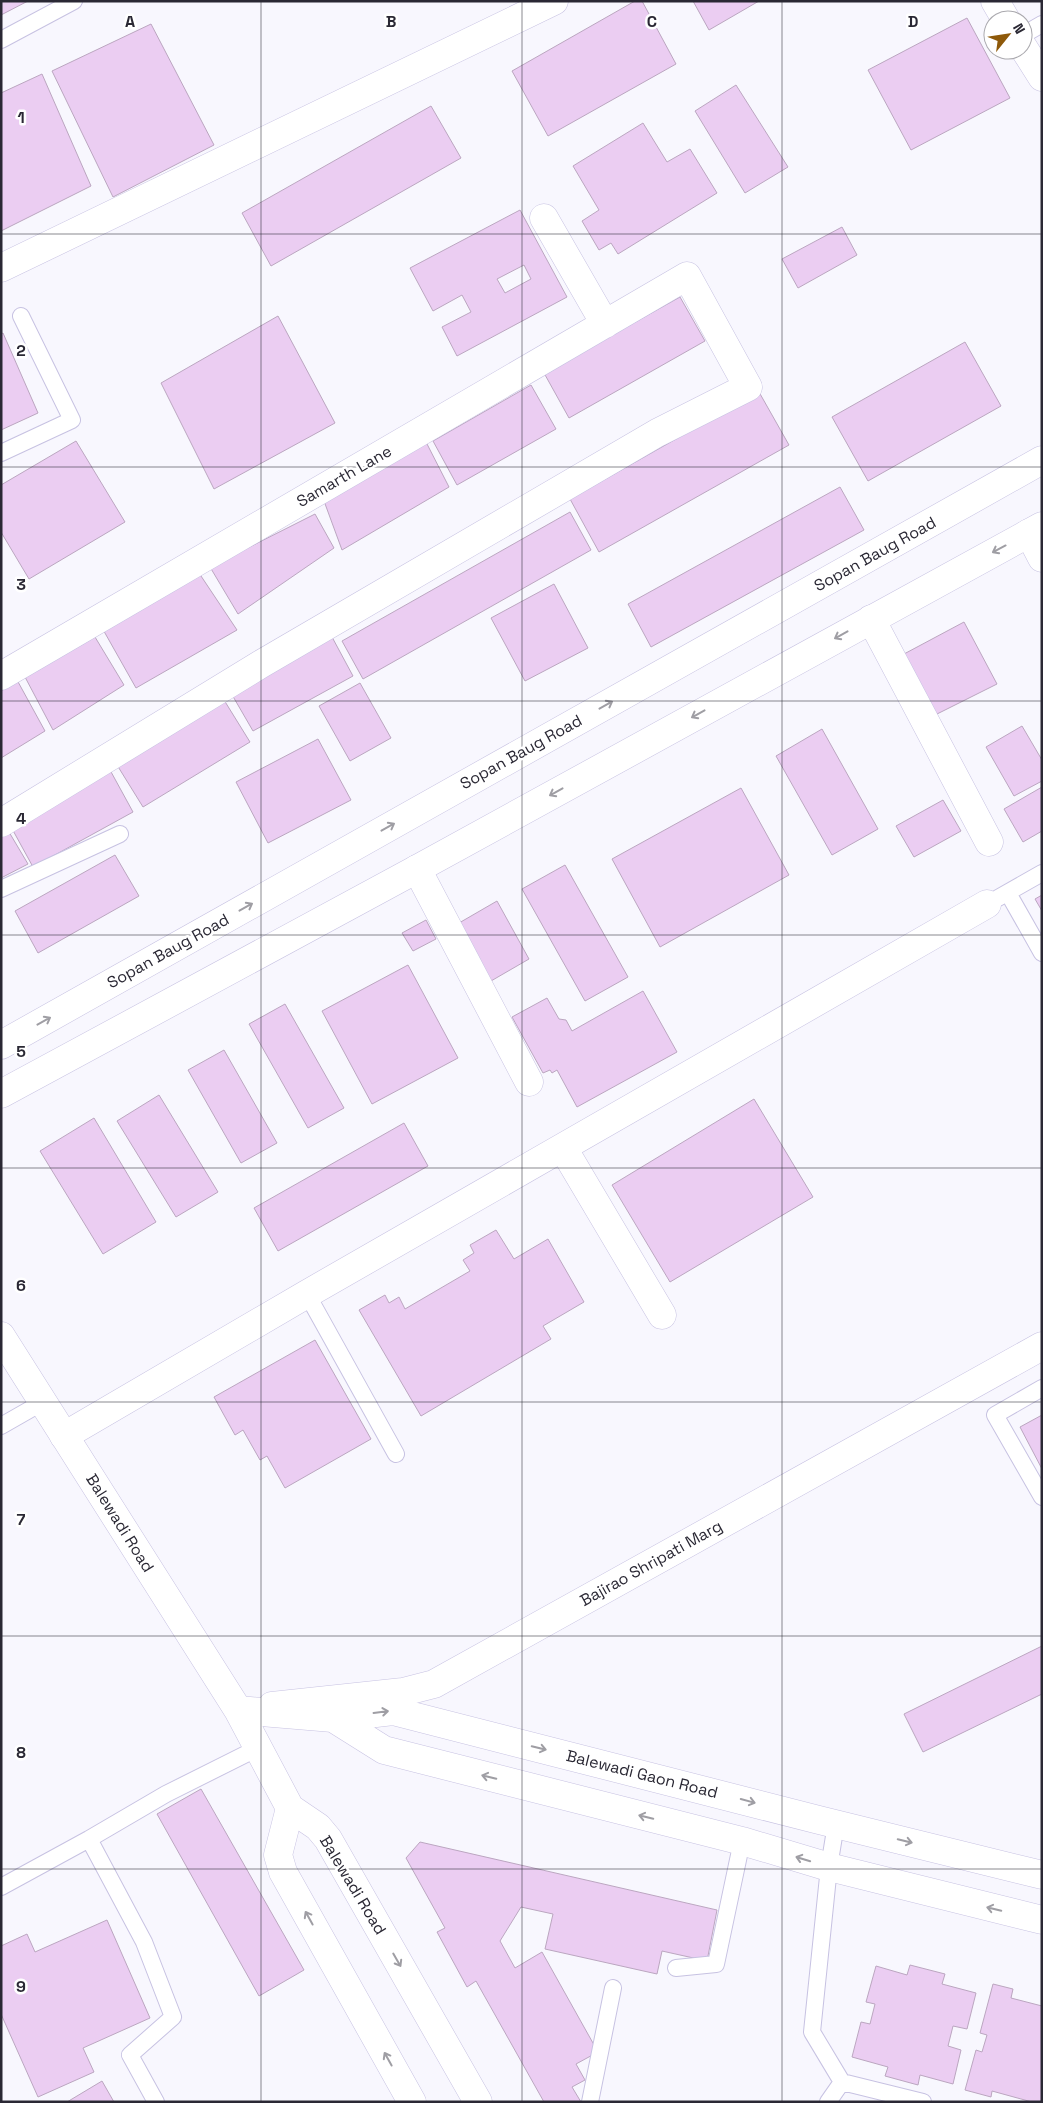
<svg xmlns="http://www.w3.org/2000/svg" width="1043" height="2103" font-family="'Space Grotesk',sans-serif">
	<rect width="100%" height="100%" fill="#f8f7fe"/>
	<path fill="#ebcdf2" stroke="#bba6c0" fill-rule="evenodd" d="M1,1h27l-27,14z
		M635,1h7l34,63 -128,72 -36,-65z
		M693,1h66l-50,29z
		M967,18l43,80 -99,52 -43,-80z
		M151,24l63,121 -101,52 -61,-126z
		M42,74l49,112 -90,45v-138z
		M736,85l52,82 -43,26 -50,-82z
		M431,106l30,52 -190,108 -29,-53z
		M643,123l24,39 23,-13 27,44 -99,61 -7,-11 -12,7 -17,-29 17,-11 -26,-44z
		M520,210l47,87 -110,59 -15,-29 29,-15 -9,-17 -29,16 -23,-43zM524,265l7,14 -26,14 -8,-14z
		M842,227l15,28 -59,33 -16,-29z
		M680,297l25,44 -136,77 -25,-45z
		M278,316l57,107 -121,66 -53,-106z
		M3,333l35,80 -37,17v-96z
		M965,342l36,64 -133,75 -36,-64z
		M531,385l25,44 -99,56 -24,-44z
		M759,392l30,53 -190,107 -29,-53z
		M76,441l49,81 -96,57 -28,-47v-47z
		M426,442l23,45 -107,63 -18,-49z
		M840,487l24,43 -213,117 -23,-43z
		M570,512l21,38 -228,129 -21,-38z
		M315,514l19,34 -96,66 -28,-47z
		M199,573l38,57 -101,58 -35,-62z
		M554,584l34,64 -63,33 -34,-63z
		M964,622l33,62 -62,31 -31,-61z
		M95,637l29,48 -71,45 -28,-53z
		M332,637l21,39 -100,55 -22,-38z
		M17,680l28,51 -44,27v-67z
		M360,683l31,55 -41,23 -31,-55z
		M224,700l26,42 -107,65 -26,-42z
		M1022,726l20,34v21l-28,15 -28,-49z
		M822,729l56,100 -46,26 -56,-99z
		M318,739l33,61 -83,43 -32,-61z
		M110,770l23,42 -100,55 -23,-42z
		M1042,787v44l-19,11 -19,-33z
		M741,788l48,87 -129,72 -48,-88z
		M943,800l18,31 -47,26 -18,-31z
		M9,832l19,32 -27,14v-41z
		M115,855l24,41 -101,57 -23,-42z
		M565,865l63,112 -43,24 -63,-112z
		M1042,895v16l-7,-12z
		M497,901l32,58 -38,22 -32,-58z
		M426,920l10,19 -23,12 -11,-18z
		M408,965l50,93 -86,46 -50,-93z
		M643,991l34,61 -100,55 -20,-37 -5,3 -2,-3 -7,3 -31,-56 35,-19 12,21 7,1 6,11z
		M285,1004l59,104 -36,20 -59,-104z
		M224,1050l53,93 -36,20 -53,-93z
		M159,1095l59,97 -42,25 -59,-96z
		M754,1099l59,98 -143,85 -58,-97z
		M94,1118l62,104 -53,32 -63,-103z
		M404,1123l24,43 -150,85 -24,-43z
		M496,1230l18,29 34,-20 36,63 -41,24 8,13 -130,77 -62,-106 26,-15 4,8 10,-6 6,12 65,-38 -7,-11 11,-7 -4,-8z
		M315,1340l56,99 -86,49 -18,-32 -7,4 -17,-30 -8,5 -21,-38z
		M1042,1415v54l-22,-42z
		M1042,1646v48l-119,58 -19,-38z
		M201,1789l103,181 -45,26 -102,-182z
		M420,1842l297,68 -10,51 -45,-10 -5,23 -112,-25 8,-35 -32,-7 -21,34 15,27 27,-16 56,100 -22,12 9,16 -13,7 9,15h-37l-68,-121 -9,6 -30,-55 8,-4 -39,-70z
		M107,1920l43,98 -67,30 11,24 -56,25 -37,-83v-68l26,-12 8,18z
		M910,1965l35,9 -3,10 34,9 -9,36 -14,-3 -5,20 13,4 -8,34 -33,-9 -2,10 -33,-9 3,-9 -36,-10 9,-35 9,2 5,-20 -9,-2 10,-36 31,9z
		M993,1984l20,5 -2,9 31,8v96h-10l-40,-11 -1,6 -26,-7 11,-40 6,2 5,-17 -7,-2z
		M102,2081l12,21h-47z"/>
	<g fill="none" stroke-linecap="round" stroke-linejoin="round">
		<g stroke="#c7c2e2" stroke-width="18">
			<path id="lane" d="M1023,35l19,-11
				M1,40l73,-39
				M1,453l71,-33 -51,-104
				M1,889l119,-55
				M1008,893l34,60
				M998,898l44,-25
				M307,1294l89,160
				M1042,1388l-47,27 47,82
				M1,1426l42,-24
				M836,1824l-7,43 -17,165 30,50 81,20
				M89,1839l55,103 29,75 -43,38 26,47
				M1,1887l88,-48 77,-45 92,-46
				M676,1968l40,-4 26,-123
				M590,2102l23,-114
				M828,2102l14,-20"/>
		</g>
		<g stroke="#c7c2e2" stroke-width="29">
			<path id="street" d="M995,1l11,19
				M1023,47l19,30
				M544,218l61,106
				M1,268l553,-267
				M1029,533l13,25
				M871,619l118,223
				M1,676l686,-400 61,111 -91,46 -396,231 -260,159
				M417,869l112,213
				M563,1148l99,167
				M64,1436l243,-142 680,-390
				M272,1706l131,-14 31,-8 608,-338"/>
		</g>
		<g stroke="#c7c2e2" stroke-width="29">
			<path id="secondary" d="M1,1045l1041,-585
				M1,1094l416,-225 625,-343
				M1,1336l237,374 52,98 28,19 10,12 150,263
				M238,1710l95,8 60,-7 426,109 223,55
				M333,1718l51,32 358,91 87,26 213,53
				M290,1808l-12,47 5,17 129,230"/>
		</g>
		<use href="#lane" stroke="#fff" stroke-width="16"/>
		<use href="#street" stroke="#fff" stroke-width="28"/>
		<use href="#secondary" stroke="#fff" stroke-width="28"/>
	</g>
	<defs><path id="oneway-shaft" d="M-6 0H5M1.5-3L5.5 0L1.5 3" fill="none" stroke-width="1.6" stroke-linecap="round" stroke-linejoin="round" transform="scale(1.25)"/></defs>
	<g stroke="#9f9ea4">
		<use href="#oneway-shaft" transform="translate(999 549) rotate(152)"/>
		<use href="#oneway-shaft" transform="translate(841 635) rotate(151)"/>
		<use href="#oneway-shaft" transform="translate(606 705) rotate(-29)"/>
		<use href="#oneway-shaft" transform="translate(698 714) rotate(151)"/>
		<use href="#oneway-shaft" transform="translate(556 792) rotate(151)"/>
		<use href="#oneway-shaft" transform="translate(388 827) rotate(-29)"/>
		<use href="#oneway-shaft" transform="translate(246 907) rotate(-29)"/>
		<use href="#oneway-shaft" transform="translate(44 1021) rotate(-29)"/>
		<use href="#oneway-shaft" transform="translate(381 1712) rotate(-7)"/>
		<use href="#oneway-shaft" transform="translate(539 1748) rotate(14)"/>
		<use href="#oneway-shaft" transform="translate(489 1777) rotate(-166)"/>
		<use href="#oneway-shaft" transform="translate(748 1801) rotate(15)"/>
		<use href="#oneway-shaft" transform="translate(646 1817) rotate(-166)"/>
		<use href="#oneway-shaft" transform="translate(905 1841) rotate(14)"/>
		<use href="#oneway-shaft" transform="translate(803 1859) rotate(-163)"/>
		<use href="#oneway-shaft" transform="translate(994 1909) rotate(-166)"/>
		<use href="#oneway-shaft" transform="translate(309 1918) rotate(-119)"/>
		<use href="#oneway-shaft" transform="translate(397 1960) rotate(60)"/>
		<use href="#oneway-shaft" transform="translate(388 2059) rotate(-119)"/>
	</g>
	<path fill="none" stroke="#2a2834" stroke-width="1" stroke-opacity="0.55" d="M261,1v2101M522,1v2101M782,1v2101M1,234h1041M1,467h1041M1,701h1041M1,935h1041M1,1168h1041M1,1402h1041M1,1636h1041M1,1869h1041"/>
	<g text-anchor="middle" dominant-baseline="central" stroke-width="5" stroke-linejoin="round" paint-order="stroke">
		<g font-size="16" fill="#2a2834" stroke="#fff">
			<text transform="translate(344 476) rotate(-30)">Samarth Lane</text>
			<text transform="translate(875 554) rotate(-29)">Sopan Baug Road</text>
			<text transform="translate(521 752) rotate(-29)">Sopan Baug Road</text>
			<text transform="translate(168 951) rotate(-29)">Sopan Baug Road</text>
			<text transform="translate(120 1523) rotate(58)">Balewadi Road</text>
			<text transform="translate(651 1563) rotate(-29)">Bajirao Shripati Marg</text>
			<text transform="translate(642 1774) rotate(14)">Balewadi Gaon Road</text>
			<text transform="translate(353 1885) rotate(59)">Balewadi Road</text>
		</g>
	</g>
	<g font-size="16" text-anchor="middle" font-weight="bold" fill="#2a2834" stroke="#fff" stroke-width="5" stroke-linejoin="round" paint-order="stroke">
		<text x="130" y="27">A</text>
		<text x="391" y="27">B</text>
		<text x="652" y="27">C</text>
		<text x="913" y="27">D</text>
		<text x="21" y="123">1</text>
		<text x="21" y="356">2</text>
		<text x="21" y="590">3</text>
		<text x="21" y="824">4</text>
		<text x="21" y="1057">5</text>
		<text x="21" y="1291">6</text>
		<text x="21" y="1525">7</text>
		<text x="21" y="1758">8</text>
		<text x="21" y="1992">9</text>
	</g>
	<rect width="1043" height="2103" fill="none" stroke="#2a2834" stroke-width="5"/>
	<g transform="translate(1008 35) rotate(60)"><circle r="24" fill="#ffffff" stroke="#aaa9ae"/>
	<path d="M0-4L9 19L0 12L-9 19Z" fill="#8e590a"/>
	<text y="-8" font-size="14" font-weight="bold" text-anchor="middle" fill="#2a2834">N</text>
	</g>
</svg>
